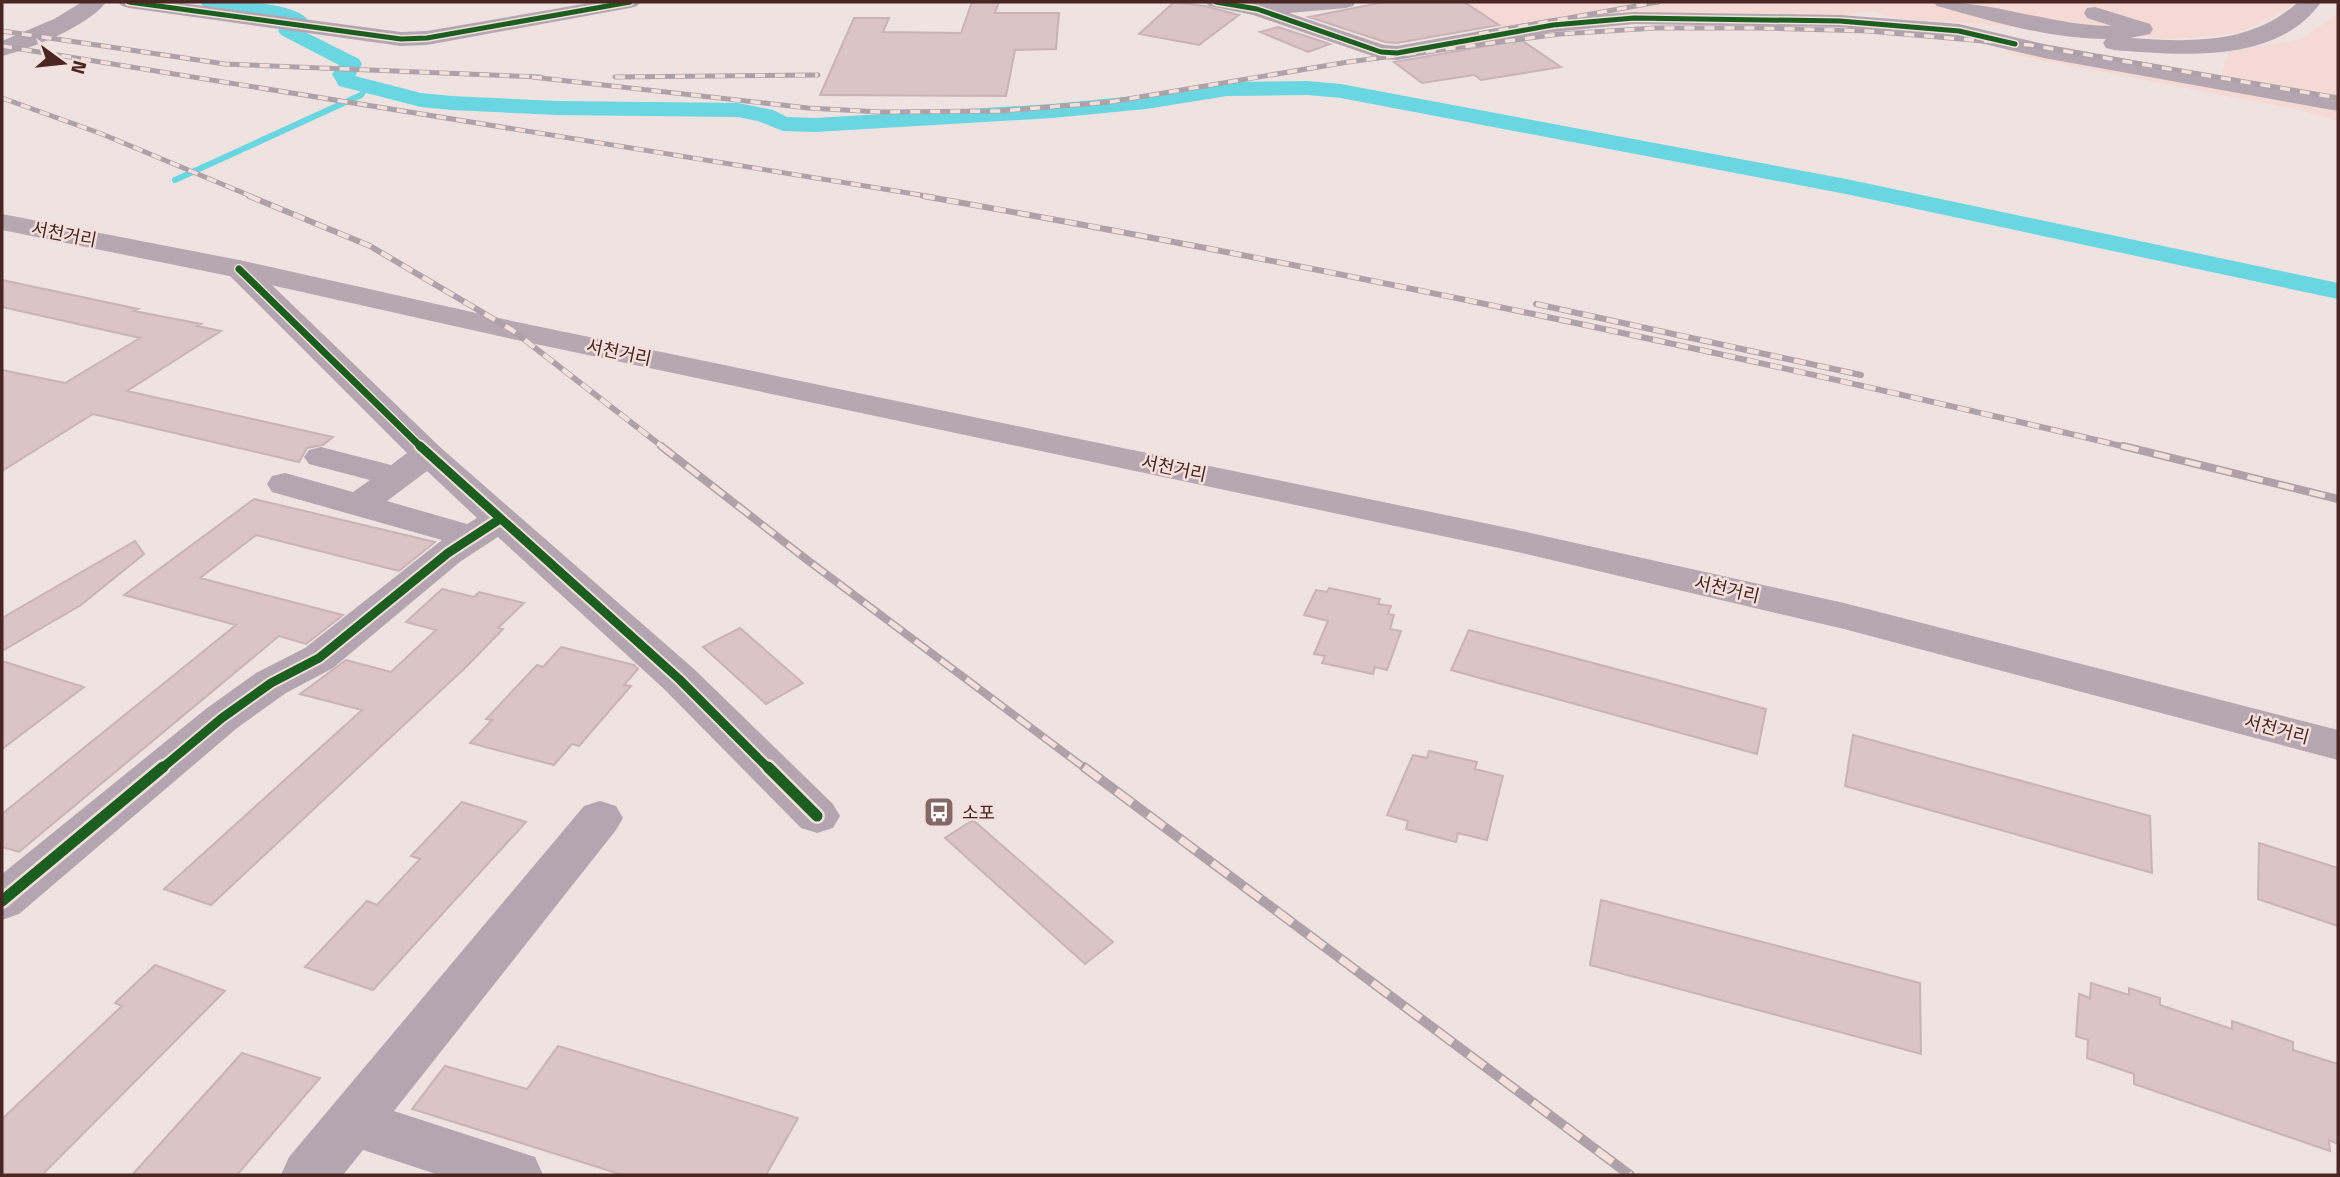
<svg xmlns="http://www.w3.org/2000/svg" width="2340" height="1177" font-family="'Titillium Web','Noto Sans KR',sans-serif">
	<rect width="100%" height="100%" fill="#eee3e1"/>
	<path fill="#f5d9d5" d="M1464,2h830l-8,9 -30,15 -26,8 -56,5 -277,-21 -26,-7 -30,5 -188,-1 -145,15z
		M2338,13v108l-35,-10 -293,-57 -7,-7 217,32 9,-28 73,-12z"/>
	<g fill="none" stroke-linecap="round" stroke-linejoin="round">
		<path stroke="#6ad6e2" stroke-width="6" d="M175,180l186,-85 6,-8"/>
		<path fill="#6ad6e2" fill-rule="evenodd" d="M200,2c25,-1 92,-2 108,18l-7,10 58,29 3,5 -7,12 66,17 31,3 105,5 181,2 35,7 14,7 28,1 237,-14 94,-9 81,-13 80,-1 34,3 505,95 492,104v16l-492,-105 -505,-96 -34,-3 -80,1 -81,13 -94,9 -237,14 -32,-1 -25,-10 -20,-4 -181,-2 -105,-5 -31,-3 -82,-21 -7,-12 7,-9 -58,-30 -3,-4 7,-9 -6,-4 -69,-10 -7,-2z"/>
	</g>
	<path fill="#dbc3c6" stroke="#c9b3b6" stroke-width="2" d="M972,2h27l-4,11h64l-3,36 -41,1 -9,46 -186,-1 34,-77h35l-6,14 78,1z
		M1174,2l31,4 34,9 -40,30 -60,-11z
		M1384,2h80l35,23 -102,18 -12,-1 -76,-25z
		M1278,27l52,17 -22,8 -48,-20z
		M1521,40l40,27 -80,13 -7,-5 -52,8 -28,-21z
		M2,280l136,29 -4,2 67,13 -4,2 24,5 -94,60 206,46 -10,8 -16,3 -8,14 -206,-48 -91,57v-101l63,13 75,-45 -138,-31z
		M254,499l181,43 -36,29 -143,-36 -56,43 143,37 -37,29 -27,-8 -260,216 -17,-5v-33l234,-189 -112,-30z
		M135,541l9,13 -63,51 -79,46v-33z
		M1329,588l51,11 -2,5 13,2 -3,8 6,1 -4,14 11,2 -14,39 -12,-3 -2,7 -51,-11 3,-7 -11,-2 14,-33 -24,-6 12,-25 11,2z
		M442,589l32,8 5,-5 45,11 -26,25 5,1 -37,38 -255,238 -47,-16 198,-179 -62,-16 46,-34 45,12 45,-42 -30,-8z
		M740,628l63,55 -37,21 -63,-57z
		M1469,630l297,79 -9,45 -306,-84z
		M561,647l73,18 4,4 -14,16 7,1 -52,60 -7,-2 -18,21 -84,-22 22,-23 -6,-1 51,-54 6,2z
		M2,661l82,26 -82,62z
		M1853,735l297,81 2,57 -307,-87z
		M1429,751l48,11 -2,7 28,7 -16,64 -29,-7 -2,9 -50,-13 2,-8 -21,-6 26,-60 14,3z
		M462,802l64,20 -153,168 -68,-23 62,-66 10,4 43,-46 -9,-3z
		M973,820l140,122 -28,22 -140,-126z
		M2259,843l79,25v58l-80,-27z
		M1601,900l319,83 1,71 -331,-89z
		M155,965l70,26 -183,184h-40v-56l120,-113 -7,-3z
		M2091,983l38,12v-7l31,10v7l72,24v-8l61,21v8l45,14v80l-9,-4 1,11 -196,-67v-10l-47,-16 1,-18 -12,-4 3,-42 11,4z
		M558,1046l240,72 -32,57h-143l-211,-66 33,-43 82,23z
		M242,1053l78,25 -83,97h-105z"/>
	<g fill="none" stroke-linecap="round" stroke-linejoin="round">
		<path fill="#b4a6b1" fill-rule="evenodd" d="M82,2h24c-17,24 -76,47 -104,54v-15l52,-22z
			M118,2h56l227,30 26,-1 168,-29h46l-4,4 -7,2 -203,37 -26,1 -272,-38 -7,-2z
			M1205,2h151l-3,4 -7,2 -57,5 95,32 13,1 156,-28 81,-6 206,3 119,9 85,20 294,53v14l-294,-53 -85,-20 -119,-11 -206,-3 -81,8 -156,28 -16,-1 -128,-44 -44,-9z
			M1933,2c60,-2 118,24 179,24l-25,-8 -3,-5 3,-5 8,-1 55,17 3,5 -3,5 -20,4c61,4 121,7 168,-36h23c-44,63 -141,53 -207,48l-8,-2 -3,-5 3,-4c-57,0 -115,-18 -169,-33z
			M239,260l10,3 191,184 254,222 139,135 7,12 -7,12 -16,5 -16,-5 -137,-139 -166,-152 -37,24 -128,107 -47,25 -49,35 -218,186 -17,6v-46l205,-166 49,-35 49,-25 137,-108 -170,-48 -5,-8 5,-8 13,-3 68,19 17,-12 -61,-16 -5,-7 5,-7 12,-3 70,18 16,-12 -178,-178 -5,-6 5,-6zM427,471l50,47 -10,6 -80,-23z
			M600,801l16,5 7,12 -7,12 -222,281 141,46 8,18h-104l-76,-25 -20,25h-62l8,-18 295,-351z"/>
		<path fill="#b7a7b1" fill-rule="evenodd" d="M2,214l237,46 273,61 1001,208 331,74 494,127v30l-494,-131 -331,-78 -1001,-212 -273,-61 -237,-48z"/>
		<g stroke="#aea2a8" stroke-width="5">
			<path id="rail-far3" d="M2,31l223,33 316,13
				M1479,34l179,-32
				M2,46l931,151
				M532,77l276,31 72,4 120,-1 110,-9 238,-40 212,-28 95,-6h102l111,3 162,14 308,53
				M615,77l203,-2
				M2,98l100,36 151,63"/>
		</g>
		<g stroke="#aea2a8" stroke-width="6">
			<path id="rail-far2" d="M249,196l121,50 142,84 152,118
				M923,196c405,71 807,157 1207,252
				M1536,304l325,71"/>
		</g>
		<g stroke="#aea2a8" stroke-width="8">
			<path id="rail-far1" d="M661,446l145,113 280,210
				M2123,446l215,53"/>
		</g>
		<g stroke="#aea2a8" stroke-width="10">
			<path id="rail" d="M1084,767l546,408"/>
		</g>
		<use href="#rail-far3" stroke="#f3dfdc" stroke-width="3.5" stroke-dasharray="10" stroke-linecap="butt"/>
		<use href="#rail-far2" stroke="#f3dfdc" stroke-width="4.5" stroke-dasharray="12" stroke-linecap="butt"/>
		<use href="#rail-far1" stroke="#f3dfdc" stroke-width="5" stroke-dasharray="16" stroke-linecap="butt"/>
		<use href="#rail" stroke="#f3dfdc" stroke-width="7" stroke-dasharray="20" stroke-linecap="butt"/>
		<g stroke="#f3dfdc" stroke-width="8">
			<path id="cycleway-far3" d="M129,2l272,37 26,-1 203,-36
				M1216,2l41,7 124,43 16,1 156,-28 81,-7 206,3 119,10 56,13"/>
		</g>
		<g stroke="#f3dfdc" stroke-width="10">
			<path id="cycleway-far2" d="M239,269l183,179"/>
		</g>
		<g stroke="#f3dfdc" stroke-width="13">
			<path id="cycleway-far1" d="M420,446l259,233 90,90
				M161,769l61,-51 49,-35 48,-25 129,-105 52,-34"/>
		</g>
		<g stroke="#f3dfdc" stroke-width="16">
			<path id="cycleway" d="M768,767l49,49
				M2,901l161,-134"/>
		</g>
		<use href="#cycleway-far3" stroke="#1b5e20" stroke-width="5"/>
		<use href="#cycleway-far2" stroke="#1b5e20" stroke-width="7"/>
		<use href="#cycleway-far1" stroke="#1b5e20" stroke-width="9"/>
		<use href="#cycleway" stroke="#1b5e20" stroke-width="11"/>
	</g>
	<defs>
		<g id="bus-square" transform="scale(1.575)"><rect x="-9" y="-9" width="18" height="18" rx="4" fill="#836865" stroke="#f3dfdc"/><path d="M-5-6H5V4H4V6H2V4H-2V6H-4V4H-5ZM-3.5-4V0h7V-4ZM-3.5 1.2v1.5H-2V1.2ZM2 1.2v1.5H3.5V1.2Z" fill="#fff"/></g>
	</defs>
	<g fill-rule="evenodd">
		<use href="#bus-square" x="939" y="812"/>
	</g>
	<g text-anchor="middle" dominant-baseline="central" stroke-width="5" stroke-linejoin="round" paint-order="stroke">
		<g font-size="18" fill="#492622" stroke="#f3dfdc">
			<text transform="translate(64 234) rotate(11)">서천거리</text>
			<text transform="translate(619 352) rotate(12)">서천거리</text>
			<text transform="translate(1174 468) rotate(12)">서천거리</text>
			<text transform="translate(1727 589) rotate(13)">서천거리</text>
			<text transform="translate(2277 729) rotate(15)">서천거리</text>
		</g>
		<g font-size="18" fill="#492622" stroke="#f3dfdc" text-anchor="start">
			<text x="962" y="812">소포</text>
		</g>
	</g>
	<rect width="2340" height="1177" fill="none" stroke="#492622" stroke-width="7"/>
	<g transform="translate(63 63) rotate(105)" stroke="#f3dfdc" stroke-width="5" paint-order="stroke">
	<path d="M0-5L12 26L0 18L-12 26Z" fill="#492622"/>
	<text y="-10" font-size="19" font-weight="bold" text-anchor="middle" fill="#492622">N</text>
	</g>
</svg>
